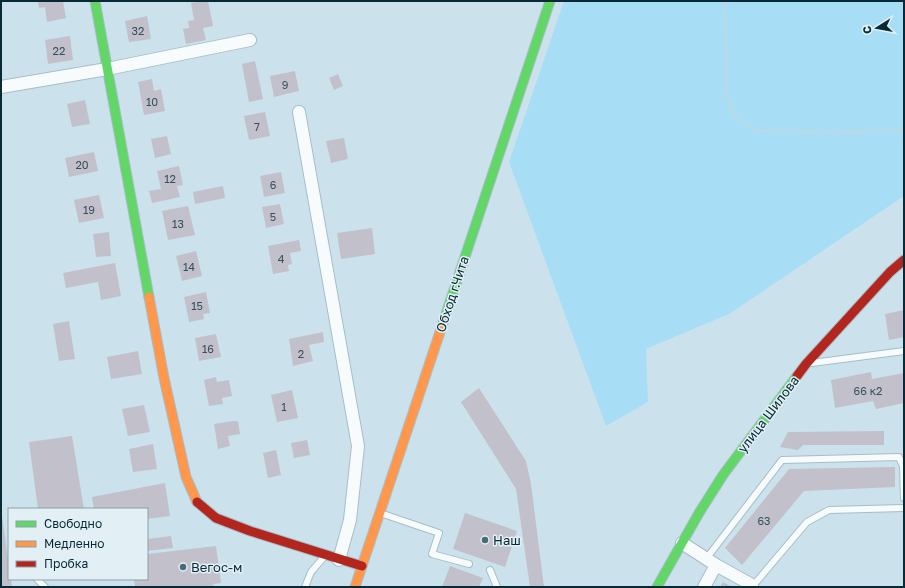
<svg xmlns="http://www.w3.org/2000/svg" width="905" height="588" font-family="'Golos Text',sans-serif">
	<rect width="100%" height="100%" fill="#cbe2ed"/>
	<path fill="#a7def6" d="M564,1h340v195l-175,118 -83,35 2,53 -42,24 -97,-264z"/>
	<path fill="#c2c0cb" d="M38,1h25l3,17 -19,4 -2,-15 -6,1z
		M200,1h8l5,25 -10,2 3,12 -20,4 -3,-15 6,-1 -1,-7 6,-1 -3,-17z
		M147,16l4,23 -22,3 -4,-21z
		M70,36l3,24 -25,4 -3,-24z
		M255,61l8,38 -14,3 -7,-38z
		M295,71l4,20 -25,6 -4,-21z
		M338,74l5,12 -9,4 -5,-12z
		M152,79l2,12 7,-2 4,22 -21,4 -6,-33z
		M85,100l5,24 -18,3 -5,-23z
		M265,112l5,24 -21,4 -5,-24z
		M167,136l4,18 -16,4 -4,-19z
		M344,138l4,21 -17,4 -5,-22z
		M94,152l4,19 -29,6 -4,-19z
		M179,166l4,19 -6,1 3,11 -28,6 -3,-12 12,-2 -4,-18z
		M281,172l4,21 -21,4 -4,-21z
		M223,186l2,12 -30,6 -2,-12z
		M99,195l5,23 -25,5 -5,-23z
		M280,204l4,20 -18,4 -4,-21z
		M188,206l7,29 -27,5 -6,-29z
		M372,228l3,26 -34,5 -4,-26z
		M109,232l2,24 -15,1 -3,-23z
		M299,240l2,11 -11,2 2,11 -4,1 1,6 -16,3 -5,-28z
		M196,251l6,25 -20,5 -6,-25z
		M115,263l6,33 -20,4 -3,-18 -32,6 -3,-15z
		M206,292l4,21 -7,1 1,5 -15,3 -5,-25z
		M904,310v27l-15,3 -4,-26z
		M69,321l6,38 -16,2 -6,-37z
		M323,332l1,10 -15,3 4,16 -20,5 -4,-27z
		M216,334l5,23 -22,4 -4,-23z
		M138,351l4,23 -31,5 -4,-22z
		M871,372l1,7 32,-6v30l-28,6 -3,-8 -38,7 -4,-28z
		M216,377l1,5 12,-2 3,16 -10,2 1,6 -14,2 -5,-26z
		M479,388l47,73 5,23 13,103h-14l-14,-98 -55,-87z
		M292,390l6,28 -21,4 -6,-27z
		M144,405l6,27 -22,4 -6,-27z
		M233,421h5l2,13 -12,2 2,10 -12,3 -4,-25z
		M884,431v14h-81l-5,5 -18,-3 8,-15z
		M72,436l12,73h-46l-9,-67z
		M307,440l3,15 -16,3 -3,-15z
		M153,444l4,25 -24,3 -4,-23z
		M276,450l5,25 -13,3 -5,-25z
		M895,467v20l-91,4 -62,74 -17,-17 64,-79z
		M165,483l5,33 -23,3v-10h-53l-2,-12z
		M1,509l8,56v14h2l1,8h-11z
		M465,513l52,18 -12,36 -52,-18z
		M171,536l2,12 -26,3v-12z
		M216,546l5,37 -8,1 1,3h-79l-1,-8h13v-25z
		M450,566l33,12 -4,9h-37z
		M723,582l9,5h-12z"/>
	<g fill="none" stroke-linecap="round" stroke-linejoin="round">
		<g stroke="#a5bec9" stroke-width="8">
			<path id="lane" d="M812,363l92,-12
				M383,514l56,19 -7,21 37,10
				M706,559l76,-99 117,-3 4,9 1,32
				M490,570l7,17
				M37,579l8,8
				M305,587l6,-15 13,-15
				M752,587l55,-65 22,-12 75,-2"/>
		</g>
		<g stroke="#a5bec9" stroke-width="14">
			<path id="street" d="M1,87l106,-18 143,-29
				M299,112l59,334 -8,74 -11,40
				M682,543l34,22 36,20
				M704,587l12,-22"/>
		</g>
		<g stroke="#a5bec9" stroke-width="11">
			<path id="fast" d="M95,1l54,296
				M444,320l106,-319
				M657,587l42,-74 24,-38 74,-99"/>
		</g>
		<g stroke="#a5bec9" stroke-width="11">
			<path id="slow" d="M149,297l15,81 22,99 11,25
				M355,587l89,-267"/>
		</g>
		<g stroke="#a5bec9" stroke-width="11">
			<path id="jam" d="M797,376l9,-12 84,-92 14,-12
				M197,502l19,16 34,13 112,35"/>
		</g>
		<path stroke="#cbd4d8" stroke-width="2" stroke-dasharray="4 2" stroke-linecap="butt" d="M724,1l3,55 -1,32 4,19 9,14 20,10 92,1 53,-3"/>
		<use href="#lane" stroke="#f7fbfc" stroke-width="6"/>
		<use href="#street" stroke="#f7fbfc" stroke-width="12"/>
		<use href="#fast" stroke="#63d668" stroke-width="9"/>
		<use href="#slow" stroke="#ff974d" stroke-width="9"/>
		<use href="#jam" stroke="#b3261e" stroke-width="9"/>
	</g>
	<g fill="#4c6a76" stroke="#e2f0f6" stroke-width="1.5">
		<circle cx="485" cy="540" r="4"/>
		<circle cx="183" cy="567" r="4"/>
	</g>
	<g text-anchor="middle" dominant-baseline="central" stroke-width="3" stroke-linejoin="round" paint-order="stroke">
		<g font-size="11" fill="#364f5b">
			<text x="138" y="30">32</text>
			<text x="59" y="50">22</text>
			<text x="285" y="84">9</text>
			<text x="152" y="101">10</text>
			<text x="257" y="126">7</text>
			<text x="82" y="164">20</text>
			<text x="170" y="178">12</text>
			<text x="273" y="184">6</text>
			<text x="89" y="209">19</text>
			<text x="273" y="216">5</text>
			<text x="178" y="223">13</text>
			<text x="281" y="258">4</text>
			<text x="189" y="266">14</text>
			<text x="197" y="305">15</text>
			<text x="208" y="348">16</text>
			<text x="301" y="353">2</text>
			<text x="868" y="390">66 к2</text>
			<text x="284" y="406">1</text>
			<text x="764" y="520">63</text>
		</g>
		<g font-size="13" fill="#082936" stroke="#e2f0f6">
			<text transform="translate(452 294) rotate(-72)">Обход г.Чита</text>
			<text transform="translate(768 414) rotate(-53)">улица Шилова</text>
		</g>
		<g font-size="13" fill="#082936" stroke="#e2f0f6" text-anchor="start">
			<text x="493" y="540">Наш</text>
			<text x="191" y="567">Вегос-м</text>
		</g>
	</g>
	<rect width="905" height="588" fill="none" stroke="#082936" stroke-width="4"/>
	<rect x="8" y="508" width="140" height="72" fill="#e2f0f6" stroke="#8ba0a9"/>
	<rect x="16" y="521" width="20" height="6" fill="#63d668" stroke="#8ba0a9"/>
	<text x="44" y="528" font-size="12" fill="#082936">Свободно</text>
	<rect x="16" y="541" width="20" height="6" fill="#ff974d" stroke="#8ba0a9"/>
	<text x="44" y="548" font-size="12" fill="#082936">Медленно</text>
	<rect x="16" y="561" width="20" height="6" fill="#b3261e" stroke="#8ba0a9"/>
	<text x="44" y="568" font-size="12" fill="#082936">Пробка</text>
	<g transform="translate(877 28) rotate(259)" stroke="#e2f0f6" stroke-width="3" paint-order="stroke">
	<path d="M0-3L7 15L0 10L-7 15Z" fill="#082936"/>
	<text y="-6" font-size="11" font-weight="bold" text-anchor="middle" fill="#082936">С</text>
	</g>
</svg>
